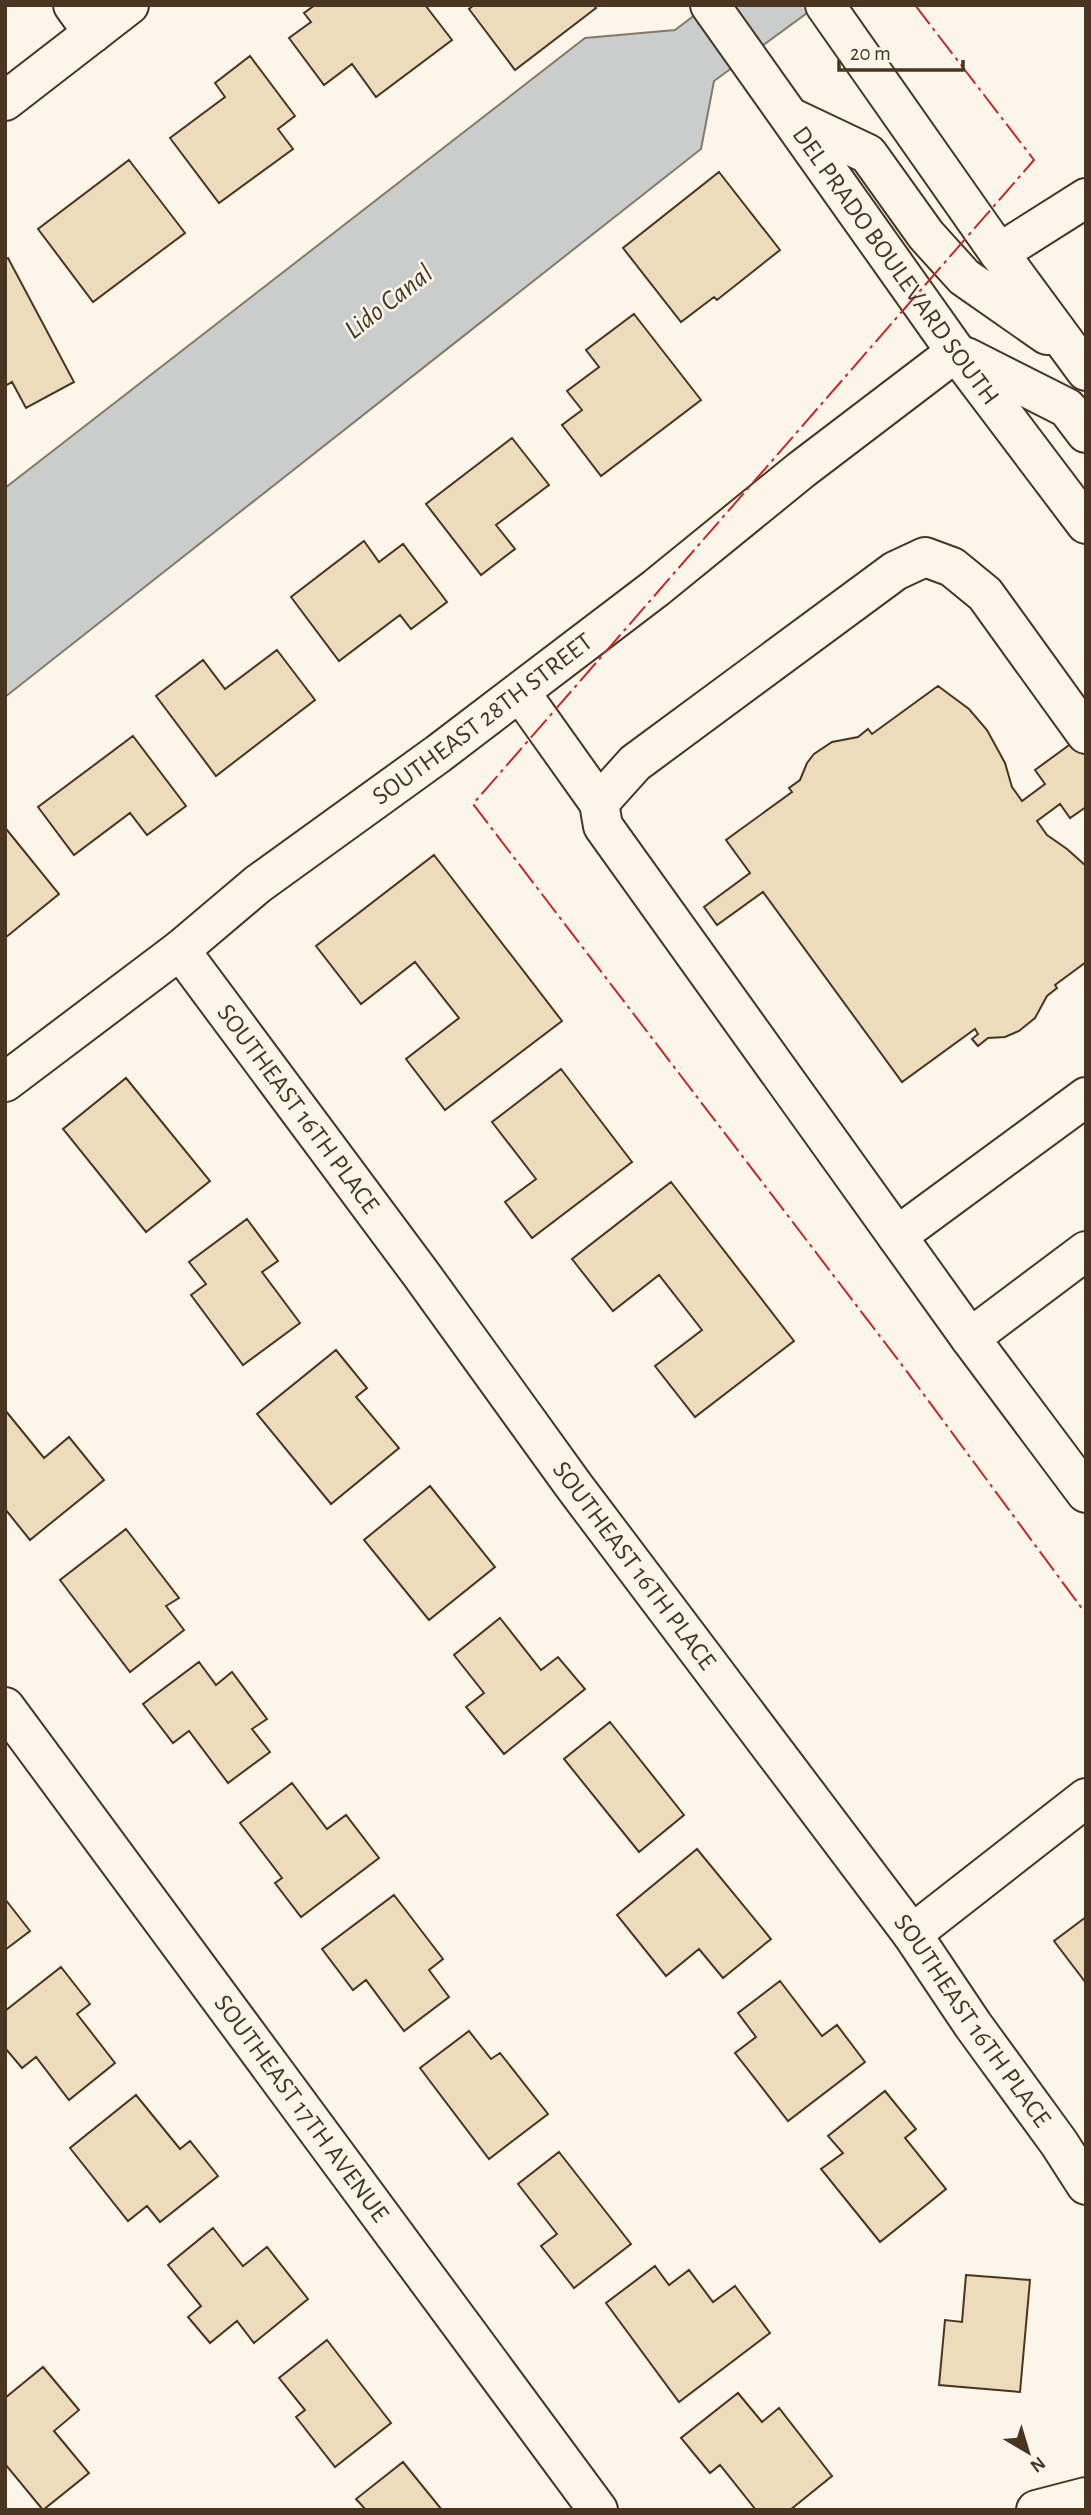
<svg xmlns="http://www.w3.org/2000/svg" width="1091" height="2515" font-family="'Alegreya Sans',sans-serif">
	<rect width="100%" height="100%" fill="#fbf6e9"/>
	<path fill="#c9cecd" stroke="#887966" stroke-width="2" d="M708,5h110l-104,76 -13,68 -696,548v-209l580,-450 90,-8z"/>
	<path fill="#ecdcbc" stroke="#4a3520" stroke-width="2" d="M315,5h110l27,35 -76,57 -24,-33 -28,21 -35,-47 22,-16 -7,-9z
		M474,5h120l2,3 -81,62 -46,-61z
		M250,56l45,60 -17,13 15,20 -74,54 -49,-65 55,-41 -10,-14z
		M129,160l56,73 -92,69 -55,-73z
		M719,172l61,78 -63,50 -3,-3 -33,25 -58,-74z
		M8,258l66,124 -48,26 -14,-26 -7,4v-127z
		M634,314l67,86 -100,76 -39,-51 20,-15 -15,-19 32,-24 -13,-17z
		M512,438l37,47 -53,40 19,24 -34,26 -55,-71z
		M364,541l15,21 24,-18 44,58 -36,27 -11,-14 -61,46 -48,-64z
		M277,650l38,50 -99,76 -60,-80 47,-36 22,29z
		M938,686l31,23 18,21 18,33 7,24 10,14 23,-17 -10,-14 48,-35 3,4v68l-16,11 -10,-14 -23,17 10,14 20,14 19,17v96l-31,23 2,3 -10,8 -12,22 -16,13 -14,6 -17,1 -10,8 -6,-7 6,-5 -3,-5 -73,53 -139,-190 -46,33 -13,-18 46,-34 -24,-33 66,-48 -3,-4 11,-8 7,-17 7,-9 18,-12 26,-5 10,-8 4,5z
		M133,736l53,70 -39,29 -17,-22 -56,42 -36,-48z
		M7,830l52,64 -54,44v-107z
		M434,855l128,166 -117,89 -39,-51 53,-41 -44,-56 -54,42 -45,-58z
		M561,1069l71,93 -100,76 -27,-36 31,-23 -44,-57z
		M126,1078l84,103 -64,51 -83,-103z
		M671,1182l123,159 -99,76 -40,-51 47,-36 -43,-55 -46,36 -41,-52z
		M247,1219l31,42 -16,11 38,51 -57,42 -52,-70 15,-11 -17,-22z
		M336,1350l31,38 -11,9 43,51 -68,56 -74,-90z
		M5,1410l39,48 25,-21 35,43 -74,60 -25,-31z
		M430,1486l65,81 -66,53 -65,-80z
		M126,1529l53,69 -13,8 18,24 -54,42 -70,-92z
		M500,1618l41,52 17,-13 27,32 -81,65 -38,-47 18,-14 -30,-38z
		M199,1662l17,23 16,-13 35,47 -15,10 18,23 -42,31 -39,-52 -16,12 -30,-39z
		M610,1722l74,93 -45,37 -75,-93z
		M292,1783l35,46 19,-14 33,43 -78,59 -26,-34 7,-5 -42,-55z
		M697,1849l74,90 -48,39 -24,-29 -33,27 -49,-61z
		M394,1895l49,64 -14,11 20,27 -45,34 -38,-51 -13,10 -31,-41z
		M5,1899l25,32 -25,19z
		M1086,1917v66l-32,-42z
		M61,1967l29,37 -13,10 38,49 -46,37 -33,-43 -14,11 -17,-20v-37z
		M780,1981l42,55 15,-11 28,37 -77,59 -53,-68 21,-16 -18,-24z
		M469,2031l22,28 9,-6 48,61 -59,45 -69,-91z
		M885,2091l31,38 -11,9 41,51 -66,53 -59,-73 22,-16 -15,-17z
		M136,2095l44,54 10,-8 28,35 -58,46 -13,-16 -19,15 -58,-73z
		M559,2152l72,92 -57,44 -33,-42 16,-12 -39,-50z
		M213,2228l30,38 24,-19 41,52 -54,44 -17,-22 -27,22 -22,-26 13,-11 -33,-41z
		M655,2266l14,19 20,-15 24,32 22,-16 35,47 -91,69 -73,-99z
		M966,2275l64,5 -10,112 -81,-7 6,-65 17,2z
		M327,2340l64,83 -56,44 -39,-50 9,-7 -26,-32z
		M43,2367l36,43 -25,21 35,42 -46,37 -38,-46v-66z
		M738,2393l24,29 17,-14 53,68 -42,34h-34l-36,-45 -10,8 -29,-35z
		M403,2462l39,48h-76l-10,-11z"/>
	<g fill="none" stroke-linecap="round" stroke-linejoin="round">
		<g stroke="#4a3520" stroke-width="42">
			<g id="minor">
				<path d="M73,5l20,28"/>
				<path d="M5,101l124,-96"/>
				<path d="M999,253l87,-55"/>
				<path d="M520,692l79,111 4,23 367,512 116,155"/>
				<path d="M599,803l36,-40 260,-192 30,-14 27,10 33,27 101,140"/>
				<path id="s1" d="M180,950l241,324 153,212 338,448 61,91 86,118 27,42"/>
				<path id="s2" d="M5,1082l175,-132 78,-66 180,-130 218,-166 145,-118 155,-118"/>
				<path d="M897,1236l189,-139"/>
				<path d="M970,1338l116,-87"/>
				<path id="s3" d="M5,1707l593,803"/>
				<path d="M912,1934l174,-136"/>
				<path d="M1036,2510l50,-13"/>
			</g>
		</g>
		<g stroke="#4a3520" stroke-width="42">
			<g id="major">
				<path id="s4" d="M710,5l246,347 130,172"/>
				<path d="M825,5l174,248 87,118"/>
				<path d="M792,118l76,36 58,81 38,42 83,58"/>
				<path d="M966,357l101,51 19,25"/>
			</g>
		</g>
		<use href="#minor" stroke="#fbf6e9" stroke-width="38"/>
		<use href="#major" stroke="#fbf6e9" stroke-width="38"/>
		<path stroke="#c62828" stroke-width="2" stroke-dasharray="24 5 3.5 5" stroke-linecap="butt" d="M915,5l119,155 -561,644 429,561 184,249"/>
	</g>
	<g text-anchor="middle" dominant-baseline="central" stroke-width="5" stroke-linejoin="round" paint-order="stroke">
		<g font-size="26" fill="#4a3520" stroke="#fbf6e9">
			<text stroke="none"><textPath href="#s4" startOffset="320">DEL PRADO BOULEVARD SOUTH</textPath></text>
			<text stroke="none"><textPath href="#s2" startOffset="600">SOUTHEAST 28TH STREET</textPath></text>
			<text stroke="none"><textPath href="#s1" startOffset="198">SOUTHEAST 16TH PLACE</textPath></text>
			<text stroke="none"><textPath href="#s1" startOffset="765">SOUTHEAST 16TH PLACE</textPath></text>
			<text stroke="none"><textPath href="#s1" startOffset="1332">SOUTHEAST 16TH PLACE</textPath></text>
			<text stroke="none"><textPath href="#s3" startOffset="499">SOUTHEAST 17TH AVENUE</textPath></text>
		</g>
		<g font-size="28" font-style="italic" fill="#4a3520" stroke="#fbf6e9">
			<text transform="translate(389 302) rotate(-38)">Lido Canal</text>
		</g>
	</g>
	<rect width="1091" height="2515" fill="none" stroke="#4a3520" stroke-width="14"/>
	<g transform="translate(1028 2452) rotate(142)" stroke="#fbf6e9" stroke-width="5" paint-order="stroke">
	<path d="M0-5L12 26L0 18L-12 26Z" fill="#4a3520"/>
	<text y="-10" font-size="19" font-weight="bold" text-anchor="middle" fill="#4a3520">N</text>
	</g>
	<path d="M839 60v10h124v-10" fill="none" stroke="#4a3520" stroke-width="3.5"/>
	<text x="850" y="60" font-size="21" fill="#4a3520" stroke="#fbf6e9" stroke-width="5" paint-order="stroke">20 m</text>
</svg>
